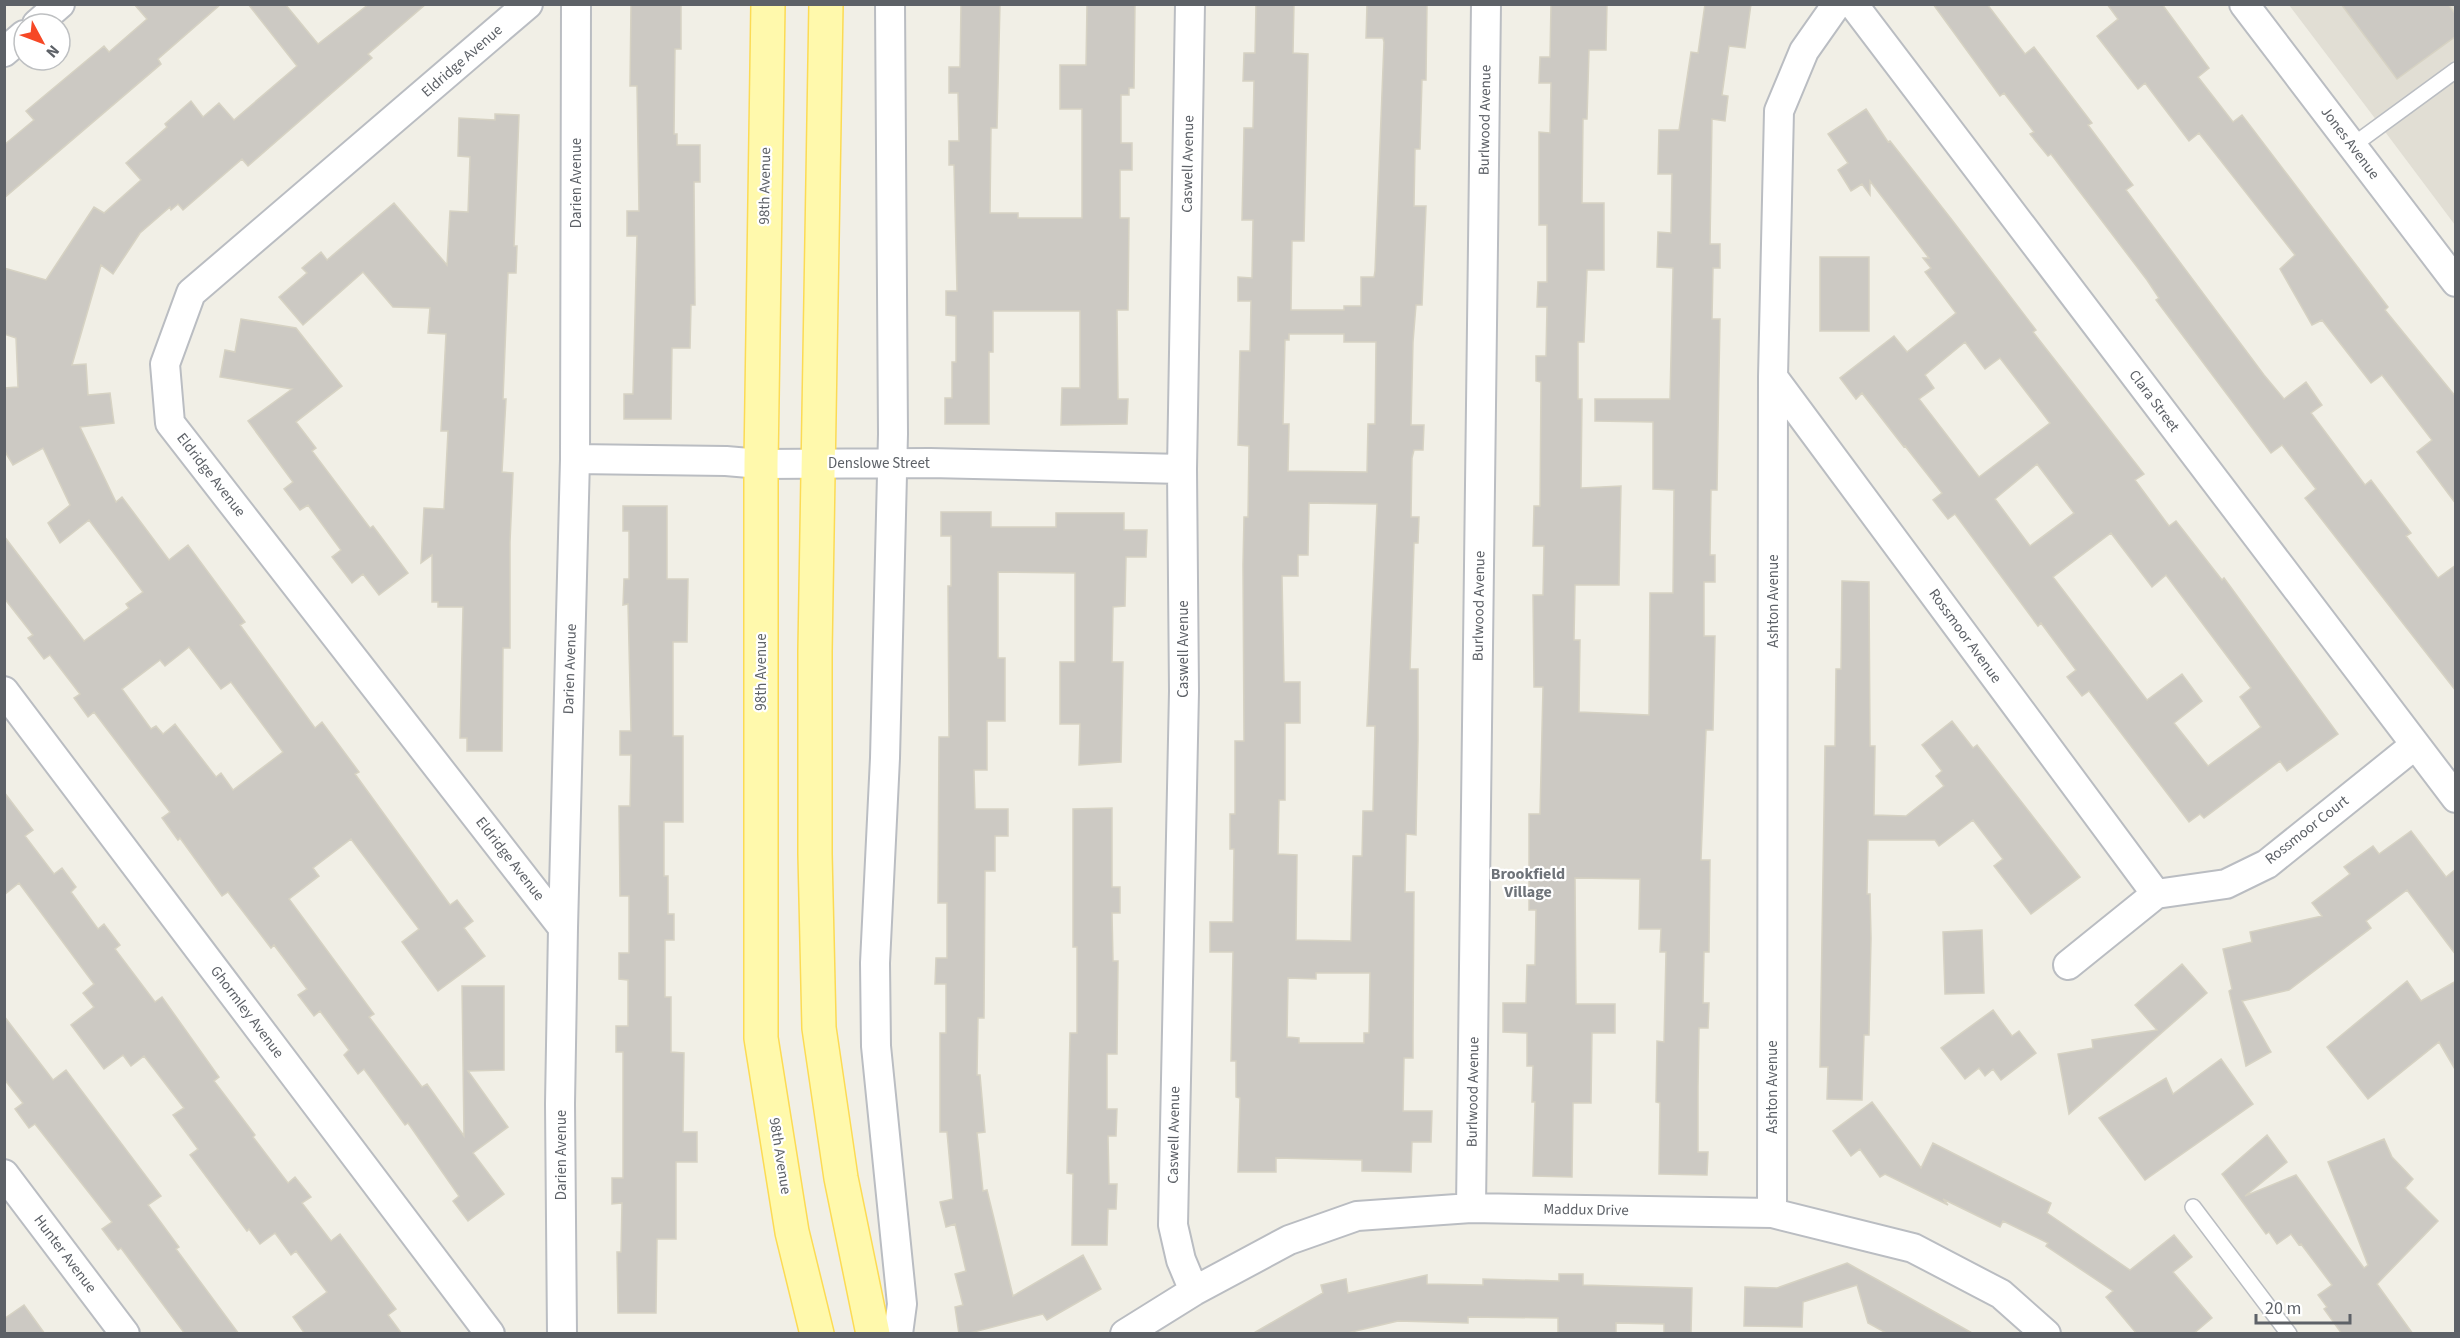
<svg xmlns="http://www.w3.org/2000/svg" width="2460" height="1338" font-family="'Source Sans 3',sans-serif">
	<rect width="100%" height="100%" fill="#f1efe6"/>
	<path fill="#e1ded4" d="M2289,5h166v220l-75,-100z"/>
	<path fill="#ccc9c3" stroke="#d6d2c3" stroke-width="1.5" fill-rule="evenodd" d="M134,4h87l-63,55 3,5 -157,134v-53l30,-25 -8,-9 78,-65 5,6 38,-33z
		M248,4h37l33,40 51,-40h57l-58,50 4,4 -124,108 -6,-7 -59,51 -5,-6 -7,6 -1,-3 -30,26 -27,41 -12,-9 -29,100 14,-1 2,31 22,-2 4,30 -34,4 36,75 6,-5 47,63 19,-15 57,77 -5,3 75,103 7,-6 37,50 -4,2 95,131 7,-5 16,21 -9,7 21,28 -47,35 -36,-49 17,-13 -68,-90 -38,29 6,8 -30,23 85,115 -5,3 53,70 5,-3 37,52 -2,-150h42v84l-36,1 40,56 -35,26 31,41 -36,27 -15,-20 6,-5 -51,-73 -3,2 -41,-56 -6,5 -14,-19 5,-5 -29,-39 -6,5 -16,-21 9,-6 -33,-44 -3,3 -43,-56 -6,4 -42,-58 -2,2 -16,-22 8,-6 -76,-100 -6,5 -14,-19 6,-4 -30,-39 -6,4 -16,-21 5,-3 -29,-37v-62l80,105 45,-33 -3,-4 17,-12 -54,-72 -29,23 -12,-20 22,-18 -27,-57 -30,17 -9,-15v-62l14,-1 -2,-49 -12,-4v-66l42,12 48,-73 10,6 37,-33 -15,-17 41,-36 -2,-3 26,-23 12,16 16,-14 15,17 63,-54zM189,647l32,42 10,-7 52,70 -50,38 -12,-17 -5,4 -41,-53 -12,10 -7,-8 -5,3 -29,-40 38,-29 5,6z
		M631,4h50v45h-6l-1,85h3v11h23v37h-6l1,123h-4l-1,43h-18l-1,71h-47v-25h9l4,-158h-10v-25h12l-2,-125h-7z
		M961,4h39l-3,124h-6l-1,85h28v5h64v-109h-22v-44h26l1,-61h48l-1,84h-5v7h-8v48h11v27h-12v48h9l-1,92h-11l1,89h10l-1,25 -66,1 1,-37h18v-77h-87v41h-4v72h-44v-26h7v-36h4v-46l-10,-1v-24h11l-3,-126h-5v-24h10l-1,-48h-9v-26h11z
		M1256,4h38l-1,49 15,1 -4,187h-12l-1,69h53v-4h17v-29h13l1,-6 9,-229 -1,-4h-17l1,-34h60l-1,76h-4l-2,69h-5l-1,57h12l-4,99h-6l-3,37 -2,83h13l-1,25h-9l-2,8 -1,59h8l-1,26h-4l-4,126h8v71l-2,95 -10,-1 -1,58h9l-1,142v24h-9l-1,53h29l-1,31h-19l-1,30 -49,-1v-11l-86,-2v14h-38l2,-74 -4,-1v-36h-5l2,-109h-23v-30h23l1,-73h-4v-35h5v-73h9l-1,-176 1,-48h4l1,-71 -11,-1 2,-94h10l1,-50h-13v-24l14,1 1,-58h-11l2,-92h9l1,-47h-11l1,-28h11zM1289,334h55v8h32l-1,82h-7l-1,48 -79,-1 1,-47h-6l2,-84h4zM1309,503l68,1 -10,222h8l-2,85h-10l-1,45h-9l-2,85 -55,-1 1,-85 -19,-1 1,-54h6v-77h15v-41h-16l-2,-106h16v-21h10zM1316,973h54l-1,60h-5v10h-65v-5l-12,-1 1,-59 28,1z
		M1551,4h56l-1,46h-17l-2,69h-4l-1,84h22v67h-17l-3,72h-6v57h4l-1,89 40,-2 -2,99h-44l-1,55h6l-1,72 70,3 1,-122h23l1,-103 -21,-1v-67l-58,-1v-22h75l3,-131 -16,-1 1,-35 13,1 1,-59h-14l1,-44h20l12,-78 7,1 7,-49h46l-6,44 -16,-2 -7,49 6,1 -3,25 -13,-2 -2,125h10v24h-7l-1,51h8l-1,55 -2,116h-6l-1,65h5v27h-11v54h11l-2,94h-7l-5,130h9l-1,92h-5l-1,51h6l-1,25h-9l-1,58v66h10l-1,23 -48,-1 1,-71 -4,-1 1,-61 7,1 2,-90h-6l1,-23h-22l1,-50 -65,-1 1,126h39v29h-23l-1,70h-18l-1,74 -39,-1 2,-74h-3l1,-36h-6v-33l-24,-1v-29h23l1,-38h8l1,-55h-7v-96h11l3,-127h-9l-1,-92h10l1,-49h-11l1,-40h6l1,-124 -5,-1v-25h10l1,-49h-10l1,-25h9v-57h-8v-93l11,1 1,-50h-12l1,-26h10z
		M1933,4h54l38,50 9,-7 58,76 -4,2 45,60 -7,5 138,185 20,24 22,-17 16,23 -11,8 54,72 6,-5 40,53 -5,3 32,42 18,-13v126l-151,-193 11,-9 -34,-44 -11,8 -115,-153 3,-2 -12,-18 -96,-126 -3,2 -18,-22 4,-2 -30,-39 -4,3z
		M2107,4h55l47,64 -11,9 35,45 9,-7 146,192 -3,3 71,87v107l-39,-52 15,-12 -50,-65 -11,8 -49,-63 -10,5 -32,-56 15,-14 -96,-122 -10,8 -44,-58 -7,6 -41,-53 21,-17z
		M2341,4h107l8,11v21l-59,43z
		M1866,109l22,33 2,-1 62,79 84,110 -3,2 111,142 -9,6 34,46 7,-5 46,59 2,-2 114,156 -51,37 -7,-10 -76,57 -4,-4 -11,8 -100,-131 -7,5 -15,-19 9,-7 -35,-47 -3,3 -83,-112 -7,5 -15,-19 9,-7 -37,-47 -1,1 -42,-54 -6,6 -16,-21 54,-42 13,16 49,-39 -31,-41 6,-4 -8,-10h6l-59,-77v14l-8,-11 -11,7 -13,-21 10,-7 -20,-29zM1965,342l20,27 15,-11 50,65 -71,54 -60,-78 15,-11 -9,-13zM2037,464l37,49 -44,33 -35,-47zM2111,533l41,54 14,-12 85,113 -11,9 21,30 -53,39 -34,-43 28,-22 -20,-27 -35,26 -94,-123z
		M495,114l24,1 -5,131h3l-1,27h-8l-5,126h3l-4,73 11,1 -3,69v106h-7l-1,103h-35v-13h-7l3,-131h-25v-5h-6v-47l-11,8 3,-55 20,1 4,-78h-7l5,-97 -18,-1 2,-25 -37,-1 -30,-35 -60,53 -24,-28 28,-24 -5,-5 19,-16 6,8 67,-57 53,62 3,-54 18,1 2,-55 -12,-1 1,-38 36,2z
		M1820,257h49v74h-49z
		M241,319l55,9 46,58 -46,36 20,26 -4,3 58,77 3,-2 35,47 -29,22 -16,-21 -11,9 -20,-26 9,-7 -33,-45 -8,5 -16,-21 9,-7 -45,-61 44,-32 -72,-12 5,-27 10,2z
		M623,506h44v73h21l-1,63h-14v94h10v86h-19v54h4v38h6v26h-9v57h6v55l13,1 -1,79h14v30h-21v77h-19l-1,74h-38l-1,-61h4l1,-49 -10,1v-26h11v-126h-7v-26h12v-46l-9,-1v-26h10v-57h-9l-1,-90h11l1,-51h-11v-24h11l-3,-127 -5,1 1,-26h5v-48h-6z
		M941,512h50v15h65v-14h68v17h23l-1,27h-20l-1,49 -12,1 -1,55h11l-2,100 -42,3 1,-41h-20v-62h15v-89l-77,-1v86h7v63h-18v49h-13l1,39h33v27h-13v35h-10l-1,147h-6l-1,57h3l5,57 -8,1 6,58 4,-1 26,106 70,-41 18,34 -54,31 -4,-6 -77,20h-7l-4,-27 8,-2 -8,-31 11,-3 -11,-47 -9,3 -6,-25 13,-3 -6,-67h-7v-99h6v-49h-11l1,-26h11v-55h-9l1,-166h10l-1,-151h3v-50h-10z
		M1842,581l27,1 1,164h5l-1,69 32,1 38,-30 -8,-10 6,-5 -20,-26 30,-24 21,27 4,-3 103,132 -49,37 -37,-48 9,-7 -30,-39 -34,26 -4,-6h-67l-1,54h3l1,44 -2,97h-5l-2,65 -35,-1 1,-32h-8l5,-321h10l1,-77h5z
		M4,792l29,38 -8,6 29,38 8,-6 14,19 -5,5 27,37 6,-5 16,21 -5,4 40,53 7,-5 57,80 -5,4 41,54 -2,2 35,46 7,-6 16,20 -9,6 29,38 9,-7 56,75 -8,6 14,19h-97l-12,-17 34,-25 -31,-41 -5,4 -16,-22 -15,11 -11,-15 -2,2 -57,-76 8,-6 -25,-34 11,-7 -40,-52 -13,10 -8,-11 -19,14 -33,-44 23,-18 -11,-14 11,-9 -75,-101 -15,12z
		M1112,808v79h8v26h-8l1,48h5l-1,93h-10v55h10l-1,27h-8l1,48h8l-1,25h-8l-1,36h-35l1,-71 -6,-1 3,-140h7v-86h-4v-138z
		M2411,831l35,46 10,-8v86l-49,-65 -41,31 5,7 -82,62 -47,11 29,51 -25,14 -17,-75 3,-2 -9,-40 29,-7 -2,-10 72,-16 -10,-13 38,-29 -6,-7 29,-21 6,8z
		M1982,930l2,63 -39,1 -2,-62z
		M2182,964l25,29 -138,121 -11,-60 35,-6 -1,-8 65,-10 -22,-25z
		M2407,981l14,20 35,-20v90l-17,-29 -71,57 -41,-52z
		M1993,1010l19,26 7,-5 17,22 -35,27 -8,-11 -8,7 -6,-8 -14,11 -24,-31z
		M4,1016l49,64 13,-10 95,126 -13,9 31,42 -3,2 63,85h-54l-64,-86 -3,2 -16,-21 10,-7 -77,-98 -6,4 -14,-19 8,-6 -19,-24z
		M2221,1059l32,45 -108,76 -46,-62 67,-40 7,16z
		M1872,1102l49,66 12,-25 118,60 -4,10 83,57 44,-35 18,22 -19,15 39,46 -19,16h-56l-31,-37 7,-6 -67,-45 2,-3 -45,-22 -3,6 -57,-28 5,6 -63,-31 -5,3 -20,-28 -9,7 -18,-25z
		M2267,1135l20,27 -42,34 51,-21 68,93 4,-3 -40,-103 56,-23 8,18 21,22 -8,9 33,33 -61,63 36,50h-71l-18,-25 3,-2 -9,-12 14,-10 -31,-41 -2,1 -8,-11 -14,10 -8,-12 -3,2 -44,-60z
		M1847,1263l29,16 98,55h-86l-20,-11 -11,-38 -54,17 -1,25 -58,-1 1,-39 32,1z
		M1559,1274h24v11l109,3 -1,46h-27v-10l-48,-1v11h-58v-16l-90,-1v6l-70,-2 -55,13h-91l71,-41 -2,-8 25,-6 2,14 79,-18v9l56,1v-6l76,2z
		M24,1305l21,29h-41v-15z"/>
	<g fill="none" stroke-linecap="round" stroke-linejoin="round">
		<g stroke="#babdc2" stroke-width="18">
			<path id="service" d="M2352,146l104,-76
				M2193,1207l96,127"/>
		</g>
		<g stroke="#babdc2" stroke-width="32">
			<path id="minor" d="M528,4l-337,289 -26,71 5,59 393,505
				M890,4l3,430 -8,324 -10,205 1,83 26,258 -4,30
				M1190,4l-8,465 2,222 -11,534 8,35 13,31
				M1853,4l603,794
				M2244,4l212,278
				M37,24l23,-20
				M4,52l20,-17
				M1773,377l383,517
				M575,459l151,2 35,3 169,-1 252,6
				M4,691l486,643
				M2068,965l88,-71 70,-10 41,-20 148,-119
				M4,1174l121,160
				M1471,1208l15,-1204
				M1772,1213l1,-836 6,-266 25,-60 33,-47
				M562,1334l-2,-230 3,-176 12,-469 1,-455
				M1125,1334l69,-43 95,-51 68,-24 114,-8 301,5 141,35 88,46 45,40"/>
		</g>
		<g stroke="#fcdb54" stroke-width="36">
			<path id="primary" d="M768,4l-7,460v574l31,194 25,102
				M826,4l-11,647v203l4,174 22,150 32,156"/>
		</g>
		<use href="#service" stroke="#fff" stroke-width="15"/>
		<use href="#minor" stroke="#fff" stroke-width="28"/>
		<use href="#primary" stroke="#fff9ac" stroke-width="33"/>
	</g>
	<g text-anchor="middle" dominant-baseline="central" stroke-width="4.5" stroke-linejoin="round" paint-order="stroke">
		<g font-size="15" fill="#5d6167" stroke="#fff">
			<text transform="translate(462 61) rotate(-41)">Eldridge Avenue</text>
			<text transform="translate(1485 120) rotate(-89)">Burlwood Avenue</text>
			<text transform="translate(2350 143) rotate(53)">Jones Avenue</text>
			<text transform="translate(1188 164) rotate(-89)">Caswell Avenue</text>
			<text transform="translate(576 183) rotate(-90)">Darien Avenue</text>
			<text transform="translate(765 186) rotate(-89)">98th Avenue</text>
			<text transform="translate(2154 401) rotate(53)">Clara Street</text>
			<text x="879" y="463">Denslowe Street</text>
			<text transform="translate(211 475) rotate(52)">Eldridge Avenue</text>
			<text transform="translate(1773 601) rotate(-90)">Ashton Avenue</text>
			<text transform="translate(1479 606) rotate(-89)">Burlwood Avenue</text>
			<text transform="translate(1965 636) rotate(54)">Rossmoor Avenue</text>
			<text transform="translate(1183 649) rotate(-90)">Caswell Avenue</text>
			<text transform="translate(570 669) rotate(-88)">Darien Avenue</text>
			<text transform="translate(761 672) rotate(-90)">98th Avenue</text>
			<text transform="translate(2307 830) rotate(-38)">Rossmoor Court</text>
			<text transform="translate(510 859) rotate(52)">Eldridge Avenue</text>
			<text transform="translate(247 1012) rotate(53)">Ghormley Avenue</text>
			<text transform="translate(1772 1087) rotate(-90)">Ashton Avenue</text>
			<text transform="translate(1473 1092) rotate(-89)">Burlwood Avenue</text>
			<text transform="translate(1174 1135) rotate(-89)">Caswell Avenue</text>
			<text transform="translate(561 1155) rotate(-90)">Darien Avenue</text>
			<text transform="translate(780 1156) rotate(81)">98th Avenue</text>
			<text transform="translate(1586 1210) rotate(1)">Maddux Drive</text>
			<text transform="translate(65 1254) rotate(53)">Hunter Avenue</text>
		</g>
		<g font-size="16" font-weight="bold" fill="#6e7379" stroke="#fff">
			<text x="1528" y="874">Brookfield<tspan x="1528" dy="18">Village</tspan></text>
		</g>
	</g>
	<rect width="2460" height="1338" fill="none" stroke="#5d6167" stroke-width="12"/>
	<g transform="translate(42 42) rotate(131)"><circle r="28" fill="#ffffff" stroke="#bec0c2" stroke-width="1.5"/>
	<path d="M0-4.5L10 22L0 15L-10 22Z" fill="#f64826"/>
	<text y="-9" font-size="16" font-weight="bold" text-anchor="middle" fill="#5d6167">N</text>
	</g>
	<path d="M2256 1314v9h94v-9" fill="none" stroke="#5d6167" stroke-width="3"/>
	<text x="2265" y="1314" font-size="18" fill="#5d6167" stroke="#ffffff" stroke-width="4.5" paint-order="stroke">20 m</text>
</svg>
